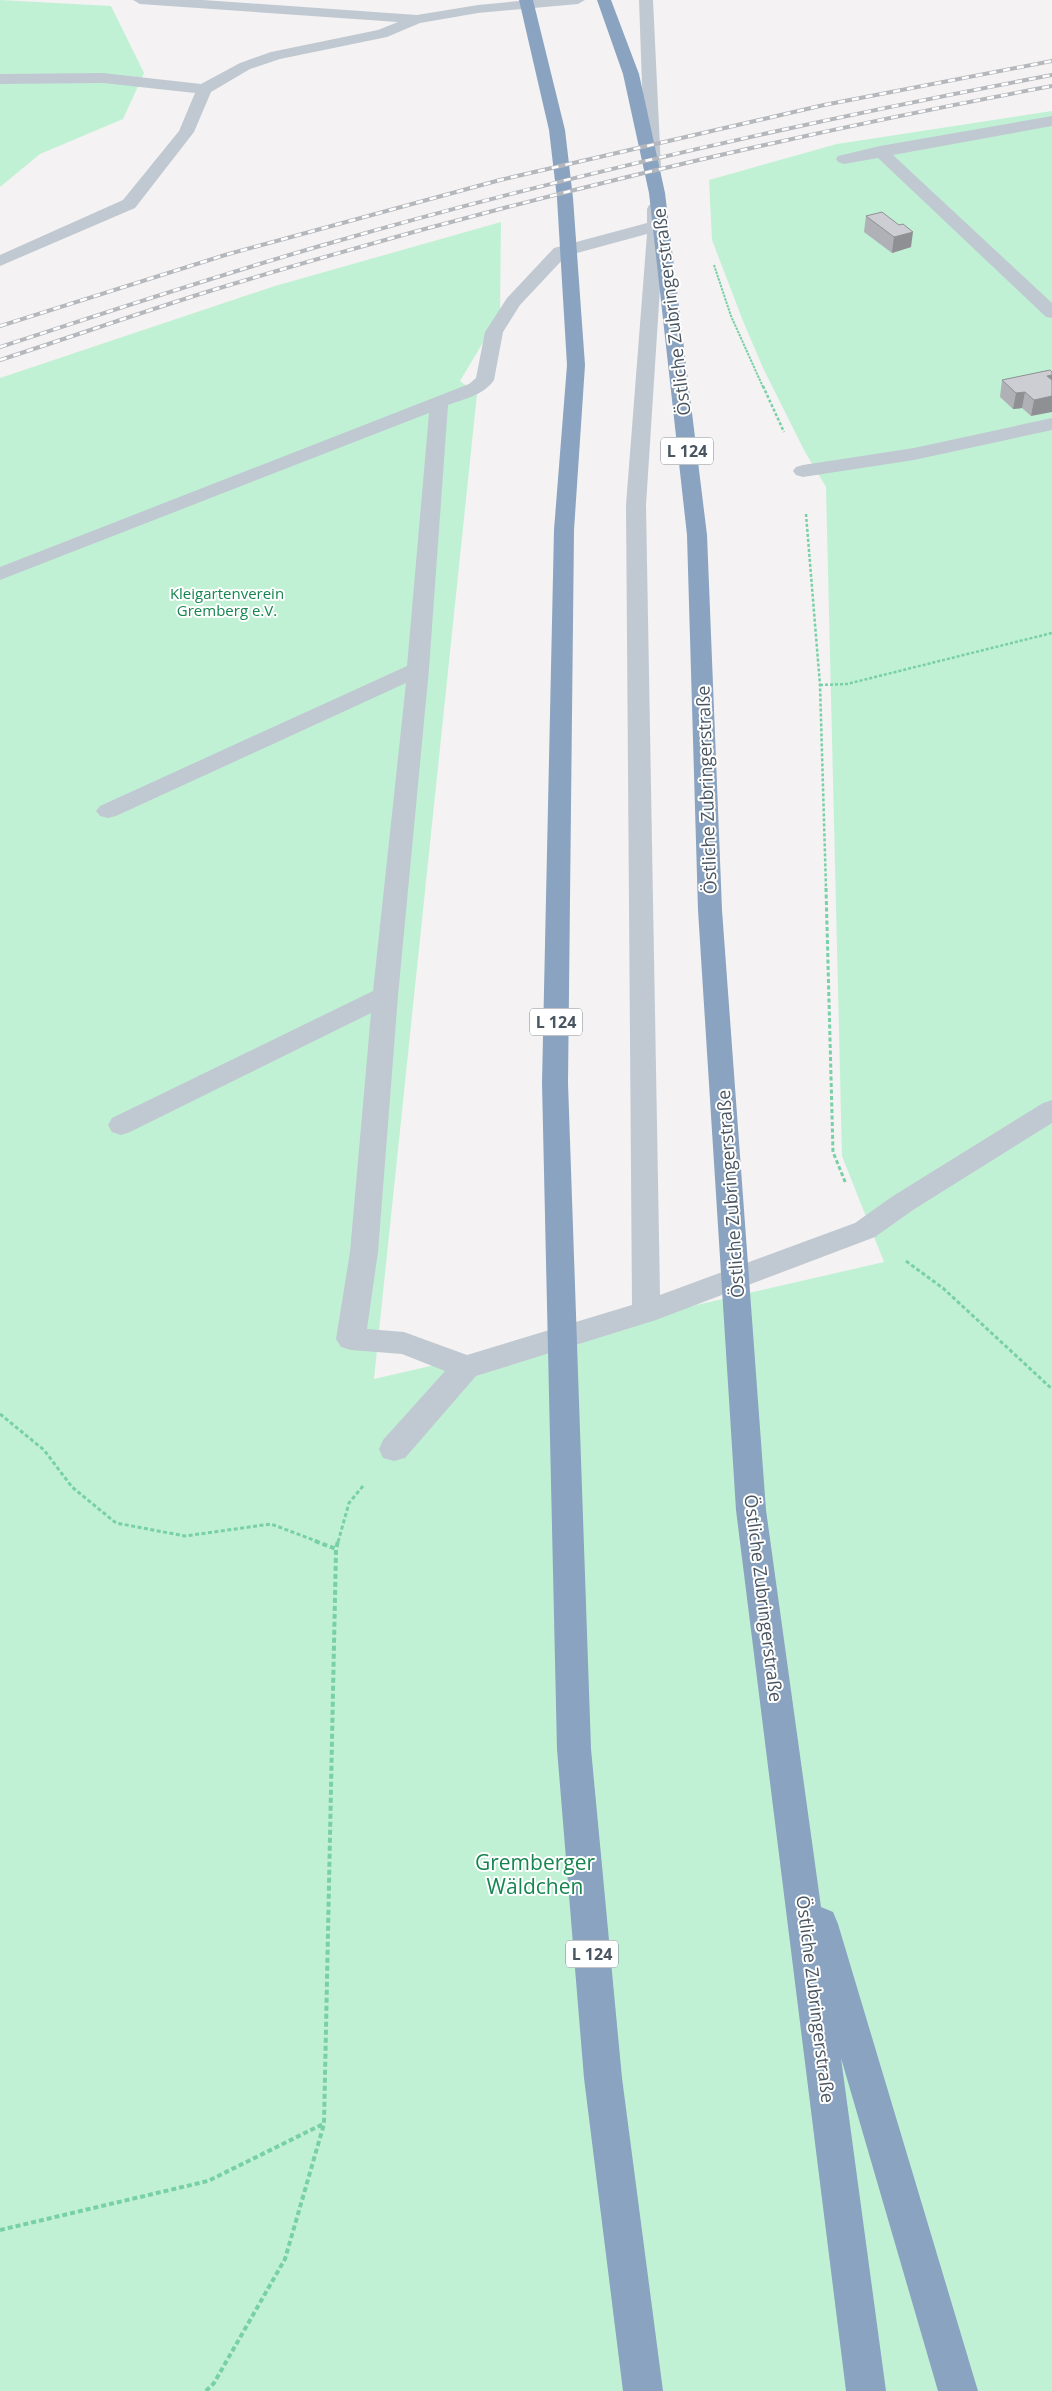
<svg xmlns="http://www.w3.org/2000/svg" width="1052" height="2391" font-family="'Open Sans',sans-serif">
	<rect width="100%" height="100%" fill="#f4f2f2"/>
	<path fill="#c1f1d5" d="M0,0l111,6 33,67 -21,46 -83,35 -40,33z
		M1052,111v2280h-1052v-2013l275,-92 226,-64 -1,92 -40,67 17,13 -103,985 510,-117 -42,-106 -16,-669 -21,-35 -42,-84 -20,-47 -31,-81 -3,-60 128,-36z"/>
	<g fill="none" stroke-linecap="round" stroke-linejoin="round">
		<path stroke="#78d0a7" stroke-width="2" stroke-dasharray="2.5 1" stroke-linecap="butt" d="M714,265l17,51 32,71"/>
		<path stroke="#78d0a7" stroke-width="2.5" stroke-dasharray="3 2" stroke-linecap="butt" d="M763,386l21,46
			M806,514l14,171 6,204
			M820,685l27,-1 205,-51"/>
		<path stroke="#78d0a7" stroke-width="3" stroke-dasharray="4 2.5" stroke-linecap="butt" d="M826,888l7,264 13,32
			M906,1261l38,28 108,100
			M0,1414l44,36 28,37 44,36 69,13 86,-12 48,18
			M338,1542l11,-39 14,-17"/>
		<path stroke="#78d0a7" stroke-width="4" stroke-dasharray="5 3" stroke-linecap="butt" d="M315,1541l21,8
			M0,2230l208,-49 115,-57
			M206,2391l8,-8 71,-124 39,-135 12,-575 2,-8"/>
		<path fill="#c0c9d1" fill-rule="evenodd" d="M133,0h70l214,15 61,-10 52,-5h55l-7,4 -100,9 -58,10 -33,14 -107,22 -30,10 -39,23 -17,40 -59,76 -135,58v-11l123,-55 56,-69 16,-38 -92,-10 -103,1v-10l103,-1 98,11 39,-21 31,-11 107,-22 20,-8 -258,-18z
			M639,0h14l8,168 -2,3h-12l-2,-3z
			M1052,116v10l-159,29 159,148v15l-6,-1 -168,-159 -34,6 -6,-2 -2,-3 2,-3 42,-10z
			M655,204l6,1 2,4 1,17 -18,279 14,790 195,-72 38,-27 150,-93 9,-3v23l-139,87 -38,27 -219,83 -180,56 -71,82 -11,3 -11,-3 -4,-9 4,-9 62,-69 -43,-17 -51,-4 -10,-3 -5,-8 14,-87 21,-239 -241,119 -9,3 -9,-3 -4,-7 4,-7 261,-127 33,-308 -290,133 -8,2 -8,-2 -4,-5 4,-5 307,-140 22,-253 -429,167v-13l469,-183 7,-6 9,-46 22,-34 47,-50 93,-25v-14l2,-4zM647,234l-21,271 6,800 -165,50 -63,-23 -37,-3 11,-77 20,-256 31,-327 19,-264c16,-6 36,-10 46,-25l9,-48 17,-27 46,-49z
			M1052,418v12l-138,30 -111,17 -7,-2 -3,-4 3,-4 7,-2 111,-17z"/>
		<path fill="#89a3c1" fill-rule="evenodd" d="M519,0h14l32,130 8,68 12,167 -11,165 -6,553 23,666 31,329 41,313h-40l-39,-313 -27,-329 -15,-666 12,-553 13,-165 -10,-167 -8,-68z
			M597,0h14l28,74 26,119 42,342 15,375 44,600 55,397 12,5 5,12 140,467h-40l-97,-333 45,333h-40l-110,-881 -38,-600 -11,-375 -38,-342 -26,-119z"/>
		<g stroke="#b4b7bc" stroke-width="4">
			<path id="rail" d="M0,326l225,-71 275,-75 324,-75 228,-44
				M0,347c111,-36 221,-73 334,-105 236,-68 476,-121 718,-167
				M0,360c71,-23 142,-48 213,-70 276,-84 556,-151 839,-204"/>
		</g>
		<use href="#rail" stroke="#fff" stroke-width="2.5" stroke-dasharray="7" stroke-linecap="butt"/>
	</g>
	<path fill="#afb1b6" d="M866,216l45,31 -19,6 -28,-21z
		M1050,370l-19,46 -9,-8 -9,1 -13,-12 2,-17z"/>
	<path fill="#8f9094" d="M913,232l-2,15 -19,6 2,-16z
		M1052,375v14l-5,-13z
		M1025,392l-3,16 -9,1 3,-16z
		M1052,396v16l-21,4 3,-16z"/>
	<path fill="#ccced4" stroke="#8f9094" d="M882,212l17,13 4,-1 10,8 -19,5 -28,-21z
		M1050,370l2,2v3l-5,1 5,4v16l-18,4 -9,-8 -9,1 -14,-13z"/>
	<g text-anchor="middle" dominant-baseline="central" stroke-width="4" stroke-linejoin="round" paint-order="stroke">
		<g font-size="15" fill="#168550" stroke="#fff">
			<text x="227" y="593">Kleigartenverein<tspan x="227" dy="17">Gremberg e.V.</tspan></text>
		</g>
		<g fill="#fff" stroke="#808890" stroke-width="1">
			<rect x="661" y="437.5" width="52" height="27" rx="4"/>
			<rect x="530" y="1008.5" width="52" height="27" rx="4"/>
			<rect x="566" y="1940.5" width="52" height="27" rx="4"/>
		</g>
		<g font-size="16" font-weight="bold" fill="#495560">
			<text x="687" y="451">L 124</text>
			<text x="556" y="1022">L 124</text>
			<text x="592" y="1954">L 124</text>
		</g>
		<g font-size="18" fill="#495560" stroke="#fff">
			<text transform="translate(671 312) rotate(-97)">Östliche Zubringerstraße</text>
			<text transform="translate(706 790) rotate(-92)">Östliche Zubringerstraße</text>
			<text transform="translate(730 1194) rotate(-94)">Östliche Zubringerstraße</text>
			<text transform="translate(764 1598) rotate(83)">Östliche Zubringerstraße</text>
			<text transform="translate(816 1999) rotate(83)">Östliche Zubringerstraße</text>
		</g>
		<g font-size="21" fill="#168550" stroke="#fff">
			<text x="535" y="1862">Gremberger<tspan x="535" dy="24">Wäldchen</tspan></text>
		</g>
	</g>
</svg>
